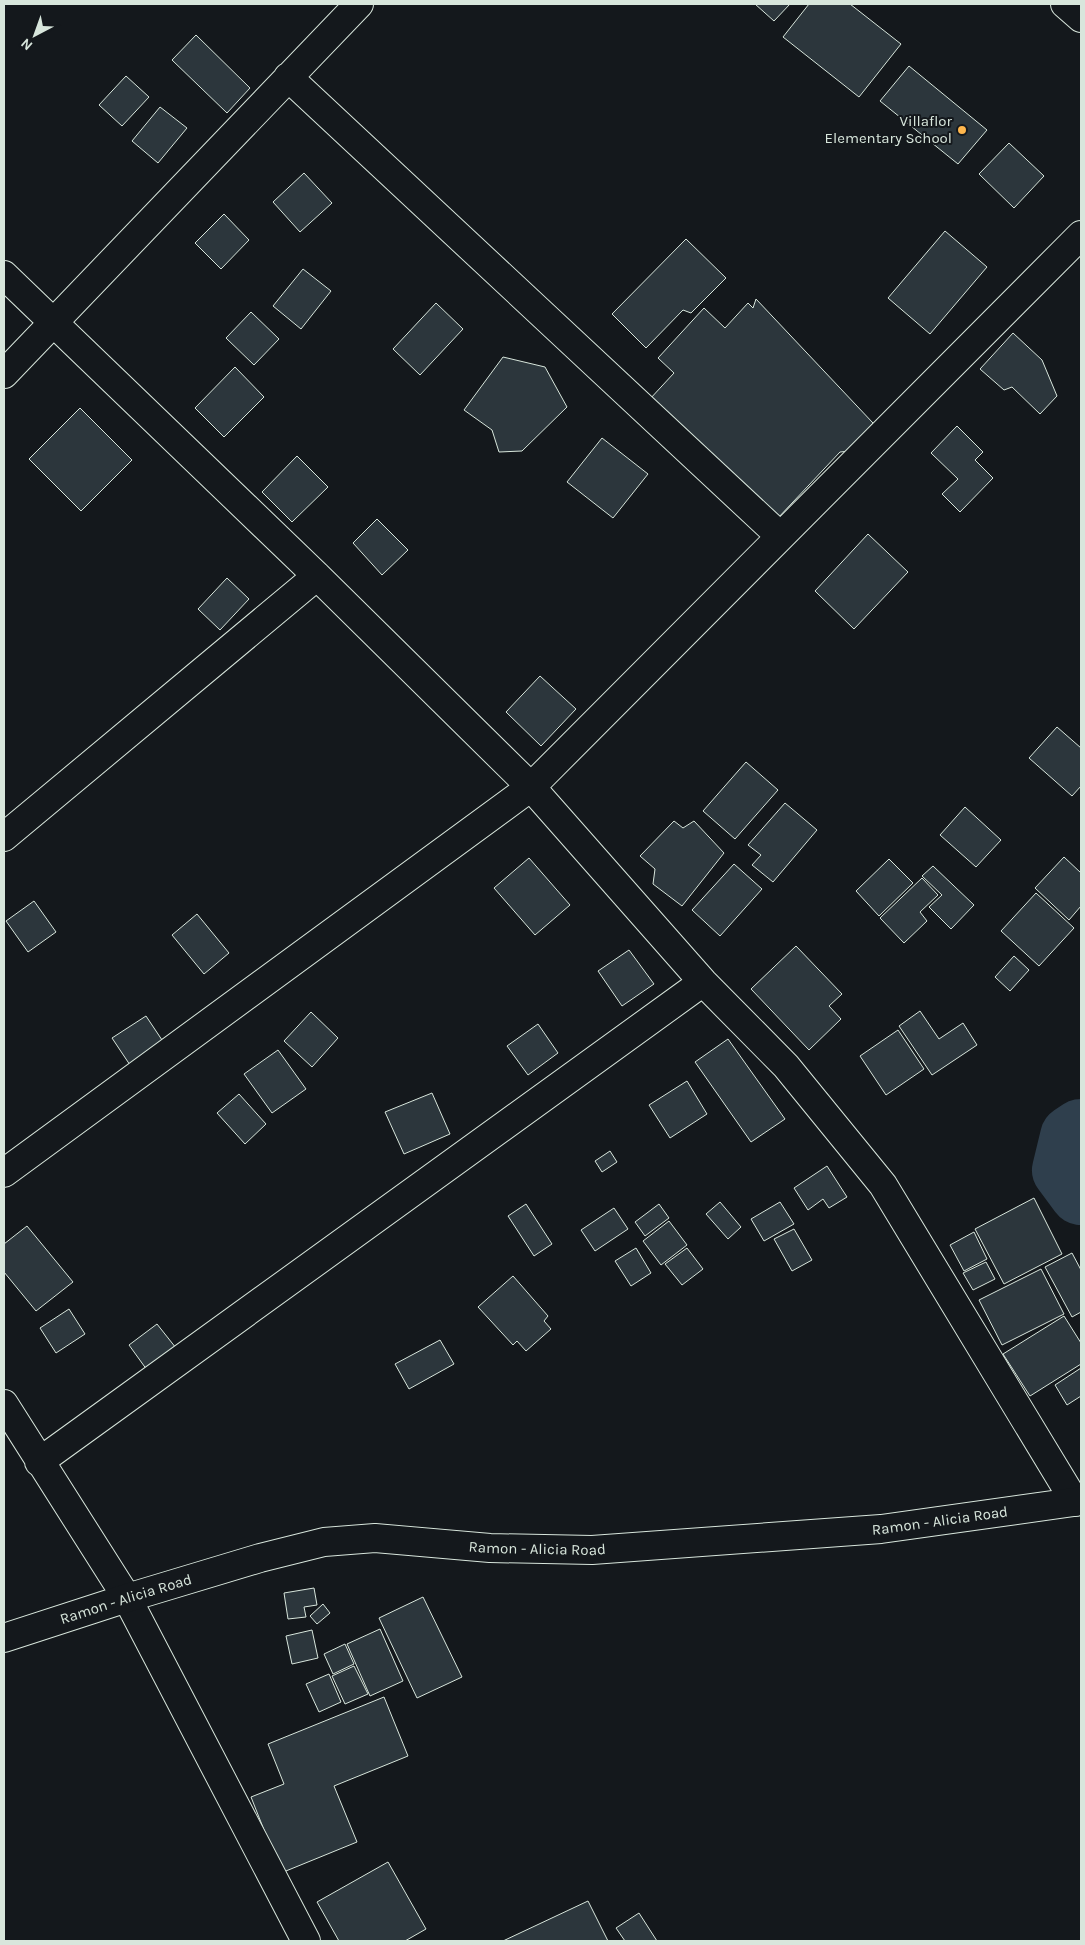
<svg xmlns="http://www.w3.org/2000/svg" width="1085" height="1945" font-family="Karla,sans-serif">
	<rect width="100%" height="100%" fill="#14181c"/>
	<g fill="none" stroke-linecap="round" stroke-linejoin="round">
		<path stroke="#2f3f4d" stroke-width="64" d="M1081,1131l-9,6 -8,33 17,23"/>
	</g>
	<path fill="#2c363c" stroke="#d8e6dc" d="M755,4h35l-16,17z
		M809,4h41l51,40 -42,53 -76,-60z
		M196,35l54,53 -23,25 -55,-53z
		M909,66l78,64 -29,34 -78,-63z
		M126,76l23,21 -27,29 -23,-21z
		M160,107l27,21 -29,35 -26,-22z
		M1009,143l35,33 -30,32 -35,-34z
		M304,173l28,30 -32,29 -27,-30z
		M224,214l25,26 -28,29 -26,-26z
		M945,231l42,36 -57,67 -42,-36z
		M686,239l40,39 -35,35 -8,-3 -37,38 -34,-34z
		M303,269l28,22 -30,38 -28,-23z
		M756,299l117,124 -22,28 -11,1 -63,67 -128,-119 25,-27 -16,-15 46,-50 21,20 23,-25 5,5z
		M436,303l27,26 -43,46 -27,-26z
		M251,312l28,27 -25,26 -28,-27z
		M1013,333l29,27 15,36 -17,18 -28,-27 -8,3 -24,-21z
		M503,357l42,10 22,40 -45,44 -23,1 -7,-22 -28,-20z
		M235,367l29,30 -40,40 -29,-29z
		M80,408l52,52 -51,51 -52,-52z
		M957,426l26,26 -8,8 18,18 -33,34 -18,-18 16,-15 -27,-26z
		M602,438l46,36 -35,44 -46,-36z
		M297,456l31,31 -36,35 -30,-30z
		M377,519l31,31 -26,25 -29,-32z
		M868,534l40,38 -54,57 -39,-38z
		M227,578l22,21 -29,31 -22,-21z
		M540,676l36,33 -35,37 -35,-34z
		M1057,727l24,21v38l-9,10 -43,-38z
		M746,762l32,28 -43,49 -32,-28z
		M785,803l32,27 -44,52 -21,-17 9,-10 -13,-10z
		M965,807l36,33 -25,27 -36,-32z
		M674,821l9,7 11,-7 30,32 -42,53 -29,-22 2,-15 -15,-13z
		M1064,857l17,16v33l-12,14 -34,-32z
		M529,858l41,47 -35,30 -41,-47z
		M889,859l24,24 -34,33 -23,-25z
		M734,864l28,25 -42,47 -28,-26z
		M933,866l41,39 -23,24 -22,-22 13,-12 -20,-19z
		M922,878l16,17 -18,17 7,9 -23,22 -24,-25z
		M1036,893l38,35 -35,38 -38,-35z
		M34,901l22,31 -28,20 -22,-31z
		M197,914l32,39 -25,21 -32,-39z
		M796,946l46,48 -13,12 12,13 -32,31 -58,-61z
		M629,950l25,34 -32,22 -24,-35z
		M1014,956l15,14 -19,21 -15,-14z
		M920,1011l19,28 24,-16 14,22 -45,30 -33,-49z
		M311,1012l27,26 -26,29 -28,-26z
		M146,1016l18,27 -34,22 -18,-27z
		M538,1024l20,29 -30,22 -21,-29z
		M898,1030l26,39 -38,26 -26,-39z
		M728,1039l57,80 -34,23 -56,-80z
		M278,1050l28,39 -34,24 -28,-39z
		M687,1081l20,33 -37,24 -21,-33z
		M432,1093l18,41 -46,20 -19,-42z
		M239,1094l27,30 -21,20 -28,-31z
		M610,1151l7,11 -15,10 -7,-11z
		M827,1166l20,31 -18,11 -6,-9 -15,11 -14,-22z
		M1034,1198l28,56 -58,30 -29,-55z
		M720,1202l21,25 -13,12 -22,-25z
		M780,1202l14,22 -30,17 -13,-22z
		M526,1204l26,40 -18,12 -26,-40z
		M659,1204l10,14 -24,18 -10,-14z
		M614,1208l14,21 -33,22 -14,-21z
		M669,1221l18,24 -26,20 -18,-24z
		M27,1226l46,56 -37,29 -32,-39v-28z
		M794,1229l18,31 -20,11 -18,-32z
		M974,1232l13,27 -23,12 -14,-26z
		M636,1248l15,25 -20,13 -16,-25z
		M687,1248l16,21 -21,16 -17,-21z
		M1072,1253l9,17v42l-9,5 -27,-50z
		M986,1262l9,17 -22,11 -10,-17z
		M1041,1269l23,45 -62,31 -23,-45z
		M513,1276l35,40 -4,5 7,8 -25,22 -9,-10 -4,4 -35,-38z
		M69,1309l16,25 -29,19 -16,-25z
		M1064,1316l17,27v21l-51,32 -27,-42z
		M157,1324l19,24 -29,22 -18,-25z
		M440,1340l14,24 -45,25 -14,-25z
		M1081,1368v28l-14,9 -12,-20z
		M314,1588l3,17 -13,2 2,10 -18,2 -4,-26z
		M423,1597l39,80 -45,21 -38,-80z
		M323,1604l7,9 -13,11 -7,-8z
		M380,1629l23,52 -33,15 -23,-52z
		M312,1630l6,28 -26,6 -6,-28z
		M345,1644l9,20 -21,10 -9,-20z
		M354,1666l14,28 -23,10 -13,-28z
		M329,1674l12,28 -22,10 -13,-28z
		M384,1697l24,59 -74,30 23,56 -76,31 -30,-76 33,-13 -16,-40z
		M388,1862l38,67 -21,12h-66l-22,-39z
		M588,1901l20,40h-105z
		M639,1913l18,28h-32l-9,-13z"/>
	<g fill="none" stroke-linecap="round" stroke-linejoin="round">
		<g stroke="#d8e6dc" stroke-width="30">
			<path id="street" d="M1065,4l16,14
				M288,77l492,459
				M4,275l313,301 214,211 172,195 83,84 97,119 192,317
				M4,374l355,-370
				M4,837l313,-261
				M4,1173l527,-386 550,-552
				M4,1404l123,194
				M39,1462l664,-480"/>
		</g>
		<g stroke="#d8e6dc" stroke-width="30">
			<g id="secondary">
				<path d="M127,1598l179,343"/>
				<path id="s1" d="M4,1638l123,-40 133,-40 64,-16 51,-4 115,10 102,2 289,-21 200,-28"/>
			</g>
		</g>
		<use href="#street" stroke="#14181c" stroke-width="28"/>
		<use href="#secondary" stroke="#14181c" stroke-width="28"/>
	</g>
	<circle fill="#ffb74d" stroke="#14181c" stroke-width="2" cx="962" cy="130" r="5"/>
	<g text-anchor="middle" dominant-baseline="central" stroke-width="4" stroke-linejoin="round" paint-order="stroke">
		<g font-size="15" fill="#d8e6dc" stroke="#14181c" text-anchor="end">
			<text x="952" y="121">Villaflor<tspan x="952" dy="17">Elementary School</tspan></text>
		</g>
		<g font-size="15" fill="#d8e6dc" stroke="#14181c">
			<text stroke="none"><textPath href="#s1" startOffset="952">Ramon - Alicia Road</textPath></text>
			<text stroke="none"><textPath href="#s1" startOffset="548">Ramon - Alicia Road</textPath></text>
			<text stroke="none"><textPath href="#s1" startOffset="128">Ramon - Alicia Road</textPath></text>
		</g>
	</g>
	<rect width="1085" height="1945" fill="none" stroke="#d8e6dc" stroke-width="10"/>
	<g transform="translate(35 35) rotate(221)" stroke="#14181c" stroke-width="4" paint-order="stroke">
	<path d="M0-4L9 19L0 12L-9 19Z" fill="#d8e6dc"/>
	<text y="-8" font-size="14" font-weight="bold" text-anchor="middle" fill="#d8e6dc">N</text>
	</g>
</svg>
